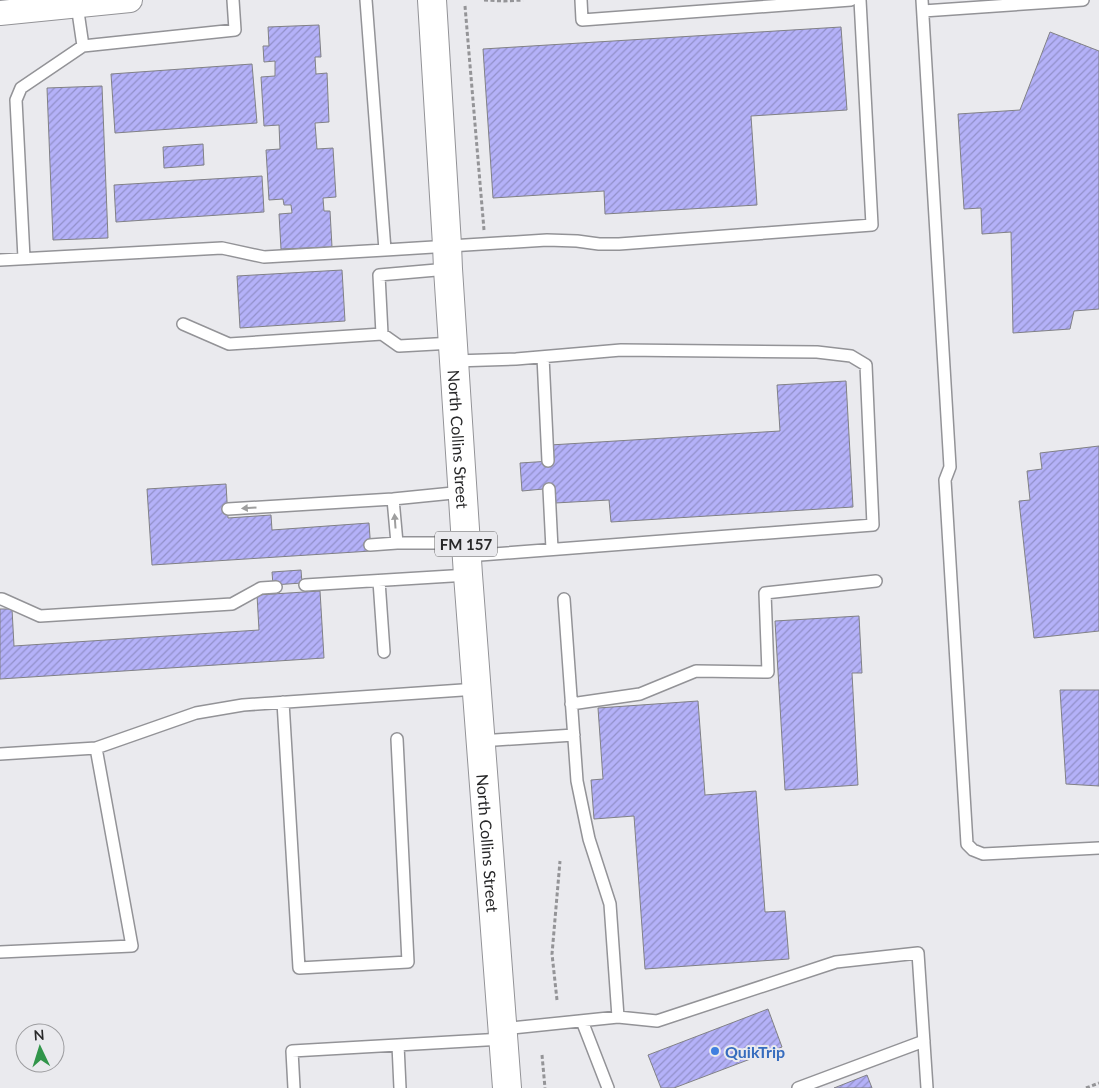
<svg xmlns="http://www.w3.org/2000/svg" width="1099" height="1088" font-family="Lato,sans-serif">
	<defs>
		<pattern id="building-hatch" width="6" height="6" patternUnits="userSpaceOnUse" patternTransform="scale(1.25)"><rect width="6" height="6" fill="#b4b1f8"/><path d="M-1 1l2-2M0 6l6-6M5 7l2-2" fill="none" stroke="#9290c9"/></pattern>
	</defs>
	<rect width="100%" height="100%" fill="#eaeaee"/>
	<path fill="url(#building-hatch)" stroke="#818185" d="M319,25l2,32h-6l1,17 11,-1 2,49 -14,1 2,26 16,-1 3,49 -13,1 1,13h6l2,36 -51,2 -2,-35 13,-1 -1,-8h-7l-1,-6 -14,1 -3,-50 14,-1 -1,-24 -15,1 -3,-49 14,-1v-15l-11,1 -1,-16h6l-1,-19z
		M841,27l6,83 -96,6 6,89 -152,9 -1,-23 -111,7 -10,-149z
		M1050,32l49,19v258l-25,2 -4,18 -57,4 -2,-101 -29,2 -1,-26 -17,1 -6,-95 62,-4z
		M252,64l5,59 -142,10 -4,-59z
		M102,86l6,152 -55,2 -6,-152z
		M203,144l1,21 -40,3 -1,-21z
		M262,176l2,36 -148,10 -2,-37z
		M342,270l3,51 -105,7 -3,-52z
		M846,381l7,126 -242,15 -2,-22 -54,3 -1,-15 -32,3 -2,-28 31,-2 -1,-16 230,-14 -3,-46z
		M1099,446v185l-65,7 -15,-137 11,-1 -3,-29 15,-2 -2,-16z
		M226,484l2,34 43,-3 1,15 97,-7 2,28 -219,14 -5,-76z
		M301,570l1,13 -29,2 -1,-13z
		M320,591l4,67 -324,21v-70h12l2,37 245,-16 -2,-35z
		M859,616l3,57h-10l6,112 -73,5 -10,-169z
		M1060,690h39v96l-33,-2z
		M698,701l7,94 51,-4 9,121 20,-1 4,48 -144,10 -11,-153 -40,3 -3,-39 12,-1 -5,-71z
		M768,1009l14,38 -108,41h-13l-13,-33z
		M867,1075l5,13h-38z"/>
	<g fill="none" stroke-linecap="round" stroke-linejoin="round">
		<g stroke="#939397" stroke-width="14">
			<path id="lane" d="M581,0l1,20 269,-20
				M922,0l28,467 -5,13 22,364 6,6 10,4 116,-6
				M77,5l6,41 152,-16 -2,-30
				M923,11l160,-11
				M385,250l162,-10 30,1 22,3h20l253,-19 -12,-225
				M24,258l-8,-158 5,-12 62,-42
				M0,260l222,-12 42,9 121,-7 -19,-250
				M183,324l46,20 153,-10 -3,-59 69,-6
				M382,334l17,12 54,-3
				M543,357l5,104
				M454,361l62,-2 105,-9 196,2 34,4 15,9 7,160 -406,31
				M549,489l3,60
				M393,499l4,44
				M228,509l165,-10 70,-7
				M370,545l27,-2h69
				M379,581l5,71
				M305,585l163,-10
				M0,599h2l38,17 192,-12 29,-16 15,-1
				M564,599l13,182 12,58 21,65 8,113
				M283,702l16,266 109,-6 -11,-223
				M571,704l69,-10 56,-23 72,1 -3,-79 111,-12
				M480,741l94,-6
				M0,754l96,-6 100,-35 47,-8 234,-16
				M0,952l132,-6 -36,-198
				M582,1021l26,67
				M502,1029l116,-12 39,4 179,-59 82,-9 9,135
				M398,1045l2,43
				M294,1088l-2,-37 211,-12
				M798,1088l126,-47"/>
		</g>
		<g stroke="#939397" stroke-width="26">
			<path id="street" d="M0,13l130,-13"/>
		</g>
		<g stroke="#939397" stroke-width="30">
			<g id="primary">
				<path id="s1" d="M432,0l15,245 1,24 20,306 39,513"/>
			</g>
		</g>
		<path stroke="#949497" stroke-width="3" stroke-dasharray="4 2.5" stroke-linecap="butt" d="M484,0l20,1 19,-1
			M465,6l19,224
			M557,1000l-5,-46 8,-93
			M542,1055l3,33
			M1086,1088l13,-5"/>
		<use href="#lane" stroke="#fff" stroke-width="11"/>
		<use href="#street" stroke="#fff" stroke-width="24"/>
		<use href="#primary" stroke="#fff" stroke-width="28"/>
	</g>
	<defs><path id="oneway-solid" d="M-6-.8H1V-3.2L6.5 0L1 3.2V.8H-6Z" transform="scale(1.25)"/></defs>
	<g fill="#9e9e9e">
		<use href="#oneway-solid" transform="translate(249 508) rotate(176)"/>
		<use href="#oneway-solid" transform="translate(395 521) rotate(-94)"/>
	</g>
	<circle fill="#3f7fe0" stroke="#eaeaee" stroke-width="2" cx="715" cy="1051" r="5"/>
	<g text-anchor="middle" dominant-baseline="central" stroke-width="4" stroke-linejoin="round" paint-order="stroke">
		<rect fill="#eaeaee" stroke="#626263" stroke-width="1" x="435" y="531.5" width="62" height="25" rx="4"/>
		<g font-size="15" font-weight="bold" fill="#272728">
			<text x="466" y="544">FM 157</text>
		</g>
		<g font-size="16" fill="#272728" stroke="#eaeaee">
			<text stroke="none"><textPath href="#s1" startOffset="440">North Collins Street</textPath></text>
			<text stroke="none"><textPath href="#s1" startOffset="845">North Collins Street</textPath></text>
		</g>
		<g font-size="16" font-weight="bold" fill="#366cbe" stroke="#eaeaee" text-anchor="start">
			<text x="725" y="1051">QuikTrip</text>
		</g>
	</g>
	<g transform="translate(40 1048) rotate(356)"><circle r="24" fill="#eaeaee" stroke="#9c9c9f"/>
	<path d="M0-4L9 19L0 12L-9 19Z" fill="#31954a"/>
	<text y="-8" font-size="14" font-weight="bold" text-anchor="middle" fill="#272728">N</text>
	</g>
</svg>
